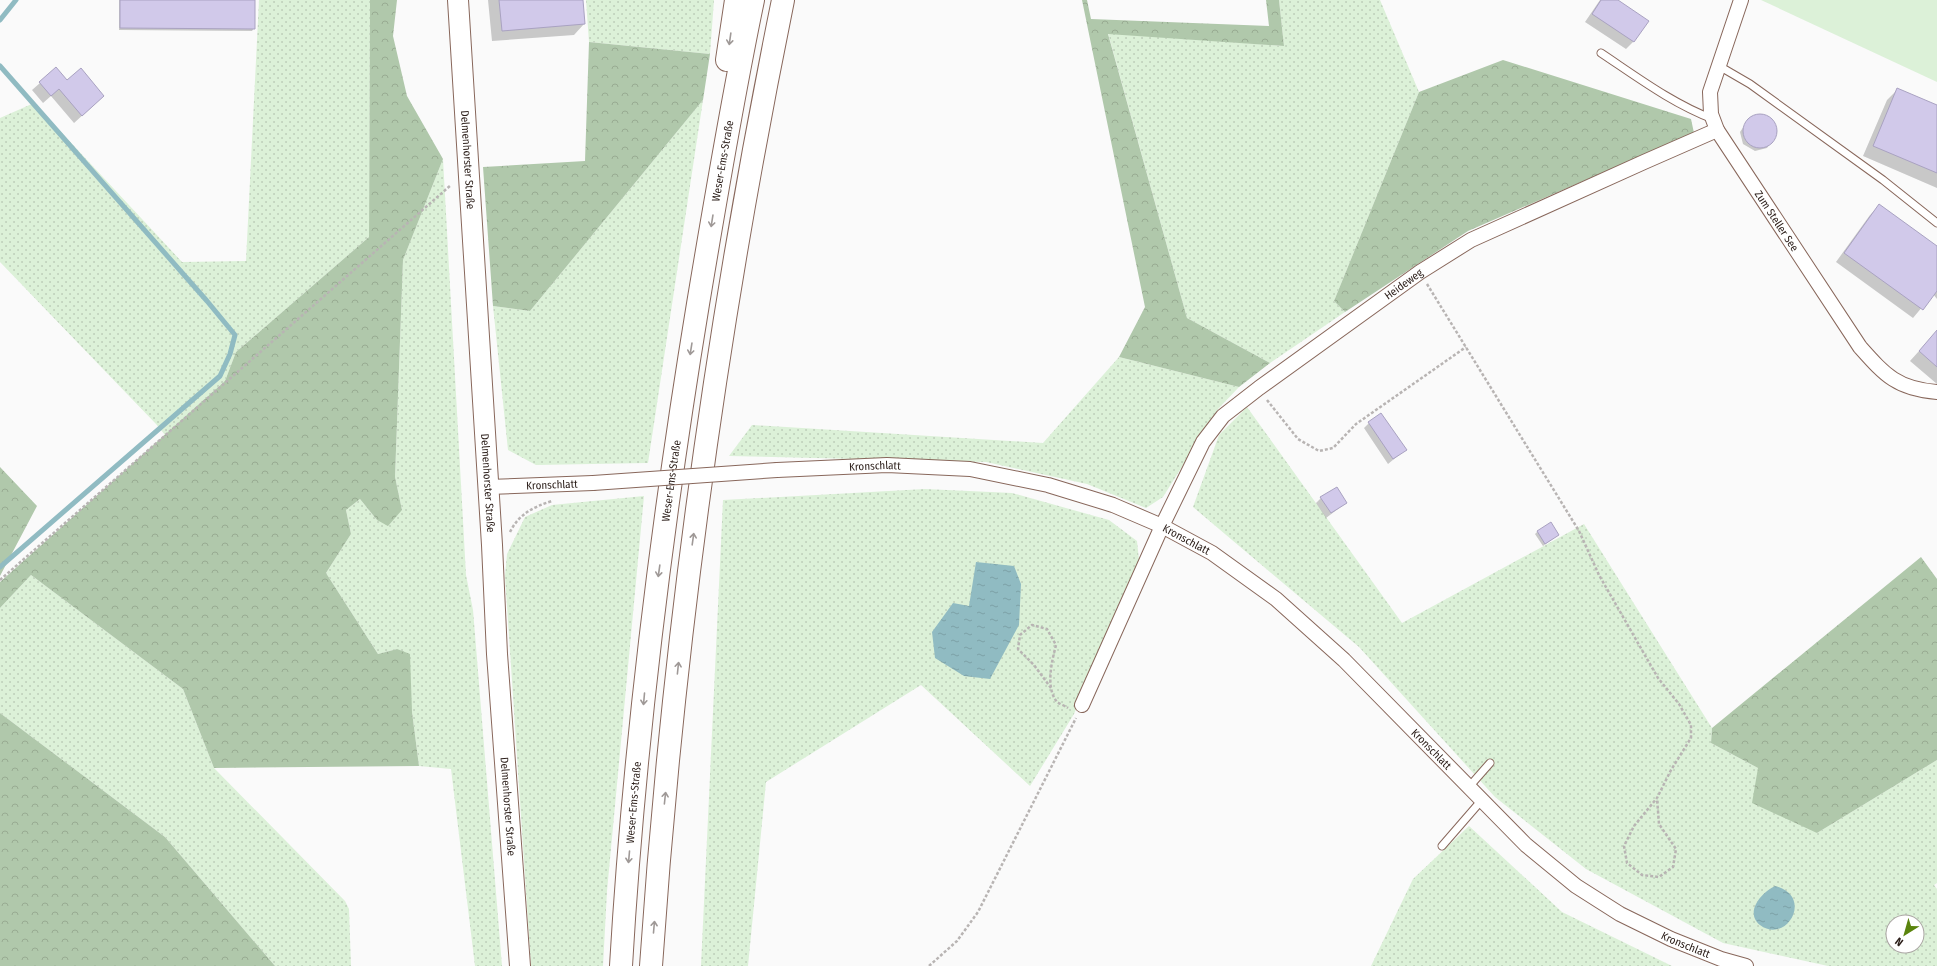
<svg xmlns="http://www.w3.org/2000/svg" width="1937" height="966" font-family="'Fira Sans Condensed',sans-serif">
	<defs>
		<pattern id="grass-dots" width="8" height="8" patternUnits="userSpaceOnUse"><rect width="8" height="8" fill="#dcf1d8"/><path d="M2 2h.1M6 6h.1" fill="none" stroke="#bdceb9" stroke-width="1.8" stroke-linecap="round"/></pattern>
		<pattern id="forest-crowns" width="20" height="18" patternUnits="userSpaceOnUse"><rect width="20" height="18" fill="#b0c8ab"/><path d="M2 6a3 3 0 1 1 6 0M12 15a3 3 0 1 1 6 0" fill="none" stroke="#98ab92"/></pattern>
		<pattern id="water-ripples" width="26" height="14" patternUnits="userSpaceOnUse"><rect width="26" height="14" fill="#90bbc2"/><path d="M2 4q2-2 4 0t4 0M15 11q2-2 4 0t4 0" fill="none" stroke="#7ca0a6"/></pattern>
	</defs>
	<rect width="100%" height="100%" fill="#fafafa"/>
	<path fill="url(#grass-dots)" fill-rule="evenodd" d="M259,0h111l-1,237 -133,115 -11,29 -60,54 -9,-11 -156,-162v-144l34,-15 148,159 64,-1z
		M586,0h128l-4,54 -121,-12z
		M1279,0h101l39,92 -85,209 11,11 -75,51 -83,-45 -79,-285 176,13z
		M703,100l-55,363 -112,2 -28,-15 -15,-144 37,5z
		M443,159l23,416 7,35 29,356h-27l-24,-197 -32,-3 -7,-54 -15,-63 -19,5 -52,-81 25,-39 -5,-24 14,-11 17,21 25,-10 -7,-33 8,-217z
		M1119,357l120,30 -21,22 -55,88 -17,11 -59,-24 -101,-22 -257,-6 23,-31 291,18z
		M1247,407l155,216 182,-99 128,204 -1,15 47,25 59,65 120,-73v123l-3,2 3,4v77h-109l-105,-23 -137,-74 -91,-72 -136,-150 -166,-140 26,-72zM1893,922h24v24h-24z
		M925,489l87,4 97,27 28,21 2,19 -65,154 -44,72 -109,-101 -155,97 -18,184h-47l22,-466z
		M644,496l-37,395 -4,75h-72l-26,-390 2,-22 18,-37 27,-12z
		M31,575l152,114 31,79 131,133 4,8 2,57h-76l-110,-129 -165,-124v-105z
		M1469,826l93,86 110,54h-301l42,-87z"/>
	<path fill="url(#forest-crowns)" d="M370,0h27l-4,36 14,60 36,63 -40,101 -8,217 7,33 -14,16 -11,-6 -17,-21 -14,11 5,24 -25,39 52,81 19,-5 13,5 2,58 7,54 -205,2 -31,-79 -152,-114 -31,33v-26l225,-201 11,-29 133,-115z
		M1082,0h5l4,19 178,7 -3,-26h13l5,46 -176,-12 79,284 83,45 -31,24 -120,-30 26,-50z
		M589,42l121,12 -7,46 -173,211 -37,-5 -10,-139 102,-6z
		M1503,60l188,59 3,14 -226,98 -123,81 -11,-11 85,-209z
		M0,467l37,39 -37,70z
		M1921,557l16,22v181l-120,73 -65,-30 6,-35 -47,-25 1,-15z
		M0,713l165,124 110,129h-275z"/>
	<path fill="#dcf1d8" d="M1761,0h176v82z"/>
	<path fill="url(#water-ripples)" d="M976,562l38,4 7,18 -2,41 -29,54 -26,-3 -29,-18 -3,-26 21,-29 16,3z
		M1775,886c40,10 11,59 -15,39 -16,-13 2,-33 15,-39z"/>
	<path fill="#0003" d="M119,0h135v28l-2,3 -133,-1z
		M488,0h94l2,24 -10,11 -82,6z
		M1600,0h16l18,41 -8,8 -41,-27z
		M67,81l28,23 -21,19 -23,-27 -8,7 -11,-13 8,-7z
		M1898,89l39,17v82l-74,-32 24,-56z
		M1762,114l11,7 4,12 -10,15 -12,3 -12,-7 -3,-12 10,-15z
		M1880,205l57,42v52l-4,-5 -20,24 -77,-56 34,-47z
		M1937,331v53l-27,-23z
		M1369,423l36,27 -17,14 -24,-36z
		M1321,498l25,5 -20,15 -10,-15z
		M1538,531l20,4 -15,11 -8,-12z"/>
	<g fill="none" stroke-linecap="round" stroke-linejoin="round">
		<path stroke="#90bbc2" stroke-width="5" d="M0,20l16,-20
			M0,66l207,235 28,34 -5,19 -10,22 -220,191"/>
	</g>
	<path fill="#d1c9ea" stroke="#a9a2c1" d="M120,0h135v29l-135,-1z
		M499,0h84l2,24 -83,7z
		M1601,0h17l31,21 -15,21 -42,-28z
		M56,67l11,13 14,-12 23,28 -22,20 -23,-27 -8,7 -12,-14z
		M1897,88l40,17v68l-64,-27z
		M1743 131a17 17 0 1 1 34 0a17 17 0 1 1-34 0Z
		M1879,204l58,42v45l-14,19 -79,-57z
		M1937,330v37l-18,-16z
		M1381,413l26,37 -14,9 -25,-37z
		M1337,487l10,16 -16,10 -11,-16z
		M1551,522l8,13 -14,9 -8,-13z"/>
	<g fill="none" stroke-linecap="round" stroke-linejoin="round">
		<g stroke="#88675b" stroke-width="9">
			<path id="lane" d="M1601,53c36,24 72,51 112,66
				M1719,66l31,18 133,96 54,43
				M1468,788l22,-25
				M1442,846l39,-45"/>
		</g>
		<g stroke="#88675b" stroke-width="16">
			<g id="street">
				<path id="s1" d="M1741,0l-31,92 1,22 6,16 143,217c25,28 37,42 77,45"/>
				<path id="s2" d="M777,470l110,-5 83,4 78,16 65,20 49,21 50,27 64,46 68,61 182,185 50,41 44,28 51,25 50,20 25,7"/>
				<path id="s3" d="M488,487l105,-4"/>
				<path id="s4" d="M1082,705l80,-179 41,-84 20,-26 36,-28 161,-116 51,-32 173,-78 73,-32"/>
			</g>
		</g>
		<g stroke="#88675b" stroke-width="22">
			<g id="secondary">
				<path id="s5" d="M458,0l34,545 5,109 23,312"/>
			</g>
		</g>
		<g stroke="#88675b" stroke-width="24">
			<g id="highway">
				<path d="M727,60l9,-60"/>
				<path id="s6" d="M621,966c13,-222 41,-443 77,-662 17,-102 34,-203 55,-304"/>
				<path d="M651,966c22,-325 67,-647 132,-966"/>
			</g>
		</g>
		<path stroke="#b8b4b3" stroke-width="2.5" stroke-dasharray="3 2" stroke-linecap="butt" d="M1427,284l152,247 20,44 59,103 21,26 12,21v13l-20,32 -14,28 -23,28 -10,20 3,17 15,12 17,2 14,-10 3,-18 -17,-25 -2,-26
			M1267,400l31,39 21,12 14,-3 23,-24 110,-77
			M510,532c9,-18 23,-25 42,-31
			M0,580l451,-395
			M1051,688l-17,-23 -16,-16 2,-14 12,-10 15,4 9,16c-4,16 -11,42 1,57 3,2 8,4 11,6
			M929,966l28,-25 21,-29 98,-194"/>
		<use href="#lane" stroke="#fff" stroke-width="7"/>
		<use href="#street" stroke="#fff" stroke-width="14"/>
		<use href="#secondary" stroke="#fff" stroke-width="20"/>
		<use href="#highway" stroke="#fff" stroke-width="22"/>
		<g stroke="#88675b" stroke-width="16" stroke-linecap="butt">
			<path id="street-bridge" d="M593,483l184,-13"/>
		</g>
		<use href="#street-bridge" stroke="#fff" stroke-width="14"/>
	</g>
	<defs><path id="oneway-shaft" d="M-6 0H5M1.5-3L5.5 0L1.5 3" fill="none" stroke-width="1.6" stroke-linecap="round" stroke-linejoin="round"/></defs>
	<g stroke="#9f9997">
		<use href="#oneway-shaft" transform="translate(730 39) rotate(98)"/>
		<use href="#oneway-shaft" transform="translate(712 221) rotate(99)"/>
		<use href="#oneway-shaft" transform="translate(691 349) rotate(99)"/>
		<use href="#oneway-shaft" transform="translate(693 539) rotate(-82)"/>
		<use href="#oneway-shaft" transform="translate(659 571) rotate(98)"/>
		<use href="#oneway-shaft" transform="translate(678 668) rotate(-84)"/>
		<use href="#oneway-shaft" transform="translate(644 699) rotate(95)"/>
		<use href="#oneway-shaft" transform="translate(665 798) rotate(-84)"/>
		<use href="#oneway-shaft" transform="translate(629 857) rotate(95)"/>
		<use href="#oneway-shaft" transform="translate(654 927) rotate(-85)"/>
	</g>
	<g text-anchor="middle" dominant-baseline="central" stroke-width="3.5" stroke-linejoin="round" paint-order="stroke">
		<g font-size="11" fill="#2a1d18" stroke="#fff">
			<text stroke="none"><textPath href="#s5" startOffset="160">Delmenhorster Straße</textPath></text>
			<text stroke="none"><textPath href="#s6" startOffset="812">Weser-Ems-Straße</textPath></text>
			<text stroke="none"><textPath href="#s1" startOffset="245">Zum Steller See</textPath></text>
			<text stroke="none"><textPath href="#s4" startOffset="546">Heideweg</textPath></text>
			<text stroke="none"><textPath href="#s2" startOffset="98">Kronschlatt</textPath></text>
			<text stroke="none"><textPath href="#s6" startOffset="488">Weser-Ems-Straße</textPath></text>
			<text stroke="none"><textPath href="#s5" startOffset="484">Delmenhorster Straße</textPath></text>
			<text stroke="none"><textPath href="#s3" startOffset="64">Kronschlatt</textPath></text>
			<text stroke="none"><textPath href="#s2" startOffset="422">Kronschlatt</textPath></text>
			<text stroke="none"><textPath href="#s2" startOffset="746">Kronschlatt</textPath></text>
			<text stroke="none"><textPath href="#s6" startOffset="164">Weser-Ems-Straße</textPath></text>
			<text stroke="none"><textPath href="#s5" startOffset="808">Delmenhorster Straße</textPath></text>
			<text stroke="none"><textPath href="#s2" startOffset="1070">Kronschlatt</textPath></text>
		</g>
	</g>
	<g transform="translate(1905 934) rotate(217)"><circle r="19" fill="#ffffff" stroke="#aaa5a3"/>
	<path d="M0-3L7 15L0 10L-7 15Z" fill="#5a840d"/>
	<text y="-6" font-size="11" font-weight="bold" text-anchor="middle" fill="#2a1d18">N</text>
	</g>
</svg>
